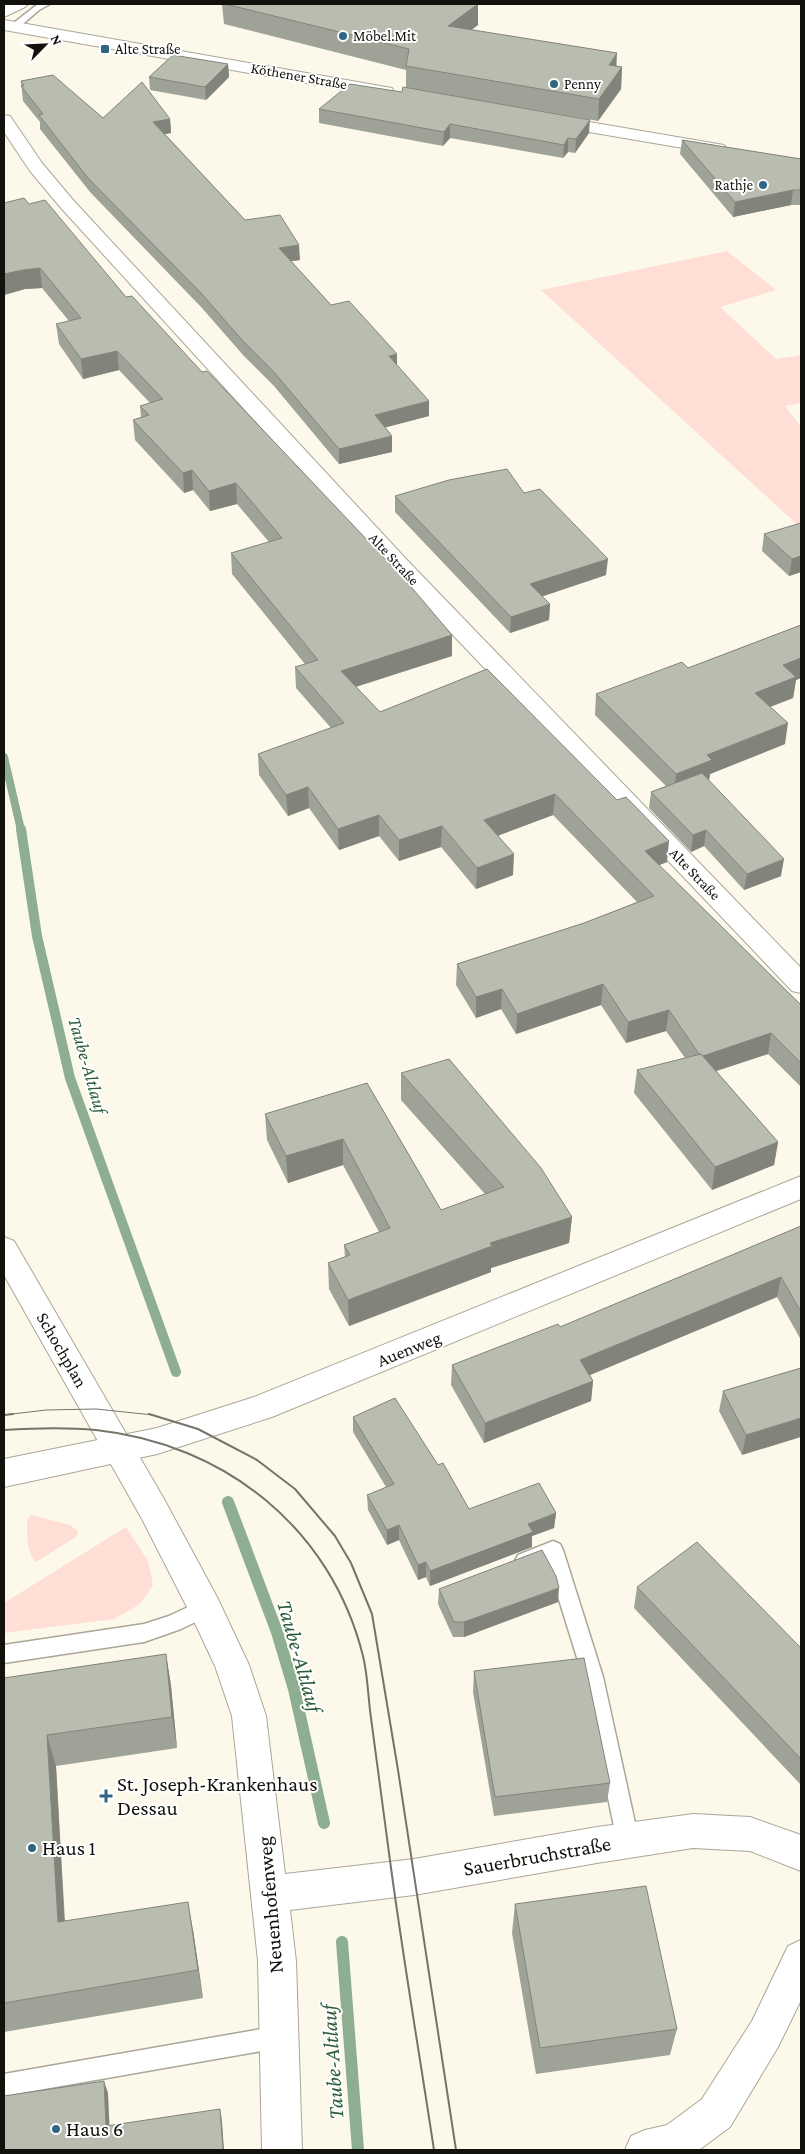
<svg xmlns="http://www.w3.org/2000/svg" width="805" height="2154" font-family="'Crimson Pro',serif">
	<rect width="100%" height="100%" fill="#fdf9ea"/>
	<path fill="#feded5" d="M727,251l49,39 -56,17 56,52 25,-4v48l-16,3 16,21v101l-260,-238z
		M31,1515l39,10 8,6 -1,5 -41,26c-10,-10 -9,-28 -9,-41z
		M126,1527l22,34 5,24 -13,19 -26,15 -110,14v-30z"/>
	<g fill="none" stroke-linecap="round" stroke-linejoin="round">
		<path stroke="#8eae92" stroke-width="8" d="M4,757l17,73"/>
		<path stroke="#8eae92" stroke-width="10" d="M21,829l16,107 33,142 106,294"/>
		<path stroke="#8eae92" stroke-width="12" d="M228,1502l49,130 17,57 30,134
			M342,1942l16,208"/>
		<g stroke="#aaa698" stroke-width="3">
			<path id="service" d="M38,4h12l-11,6 -22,19h-6v-4z
				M553,1541l7,3 3,6 40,127 36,164 -3,7 -8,3 -8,-3 -3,-7 -34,-164 -36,-116 -22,9 -7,-3 -3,-6 3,-6z
				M205,1599l7,3 3,6 -3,6 -31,15 -37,13 -140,21v-18l140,-21 25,-8z
				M279,2026l8,3 3,8 -3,8 -8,3 -275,48v-22z"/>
		</g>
		<g stroke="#aaa698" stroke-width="2">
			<path id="minor" d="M8,4h20l-3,3 -21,10v-11z
				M4,115l6,1 32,47 31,37 334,360 394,408v25l-9,-2 -401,-421 -330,-362 -31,-37 -26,-39z
				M4,1237l10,4 150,258 53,98 32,68 17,51 19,158 129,-15 183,-32 96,-13 57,3 51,18v36l-51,-20 -57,-3 -96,15 -183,32 -124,15 6,51 6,189h-40l-4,-189 -26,-245 -17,-50 -22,-47 -51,-100 -138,-244z
				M801,1940v60l-23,47 -48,80 -31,23h-74l6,-14 14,-6 22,-5 35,-26 50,-78 36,-75z"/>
		</g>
		<g stroke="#aaa698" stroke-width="2">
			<path id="secondary" d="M4,20l382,67 6,1 2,4 -2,4 -6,1 -382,-67z
				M554,116l164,28 6,1 3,4 -3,4 -6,1 -170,-29 -2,-4 2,-4z
				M801,1176v23l-529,218 -115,37 -153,33v-28l153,-31 97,-31z"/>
		</g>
		<use href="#service" fill="#fff" fill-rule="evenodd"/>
		<use href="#minor" fill="#fff" fill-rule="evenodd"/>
		<use href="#secondary" fill="#fff" fill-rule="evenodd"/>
		<path stroke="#76746a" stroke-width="1" d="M4,1415l42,-5 50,-1 57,6"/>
		<path stroke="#76746a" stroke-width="2" d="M149,1414l49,15 59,31 38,29 40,47 16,27 21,51 26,156 58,380
			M4,1415l9,-1
			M4,1430c31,-2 61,-3 92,0 129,14 235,98 267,226 5,20 5,42 8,62 6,45 12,90 18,135 13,99 30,198 45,297"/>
	</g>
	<path fill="#9fa397" d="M222,4h256v21l-7,5 151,37 -1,22 -23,32 -192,-33v-18l-182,-46z
		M228,64l1,13 -23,23 -56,-10 -1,-13z
		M21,81l82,37 67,1 1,14 -6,1 80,86 55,40 -9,1 40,44 66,60 32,51 -44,11 7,9v16l-53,12 -65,-78 -31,-31 -41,-47 -112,-116 -50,-63v-7l-17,-21z
		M319,109l270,24 -14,20 -7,-1 -5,6 -113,-20 -7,8 -124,-23z
		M682,140l119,19v46h-10l-58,12 -53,-63z
		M4,203l25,1 97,93 76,75 250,263v21l-96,31 24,25 107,-43 180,193 -8,3 142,140v82l-33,-33 -52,17 62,71 -4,23 -62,25 -78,-97 3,-23 48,-12 -19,-27 -40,12 -25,-38 -85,29 -15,-25 -25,9 -20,-33 1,-21 127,-41 53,-21 -84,-87 -55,20 15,40 -37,14 -35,-42 -42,14 -20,-25 -40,14 -30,-42 -21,8 -29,-41 -1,-21 73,-26 -35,-40 -1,-21 10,-3 -73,-90 -1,-21 38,-11 -32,-38 -27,7 -17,-21 -9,3 -49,-53 -2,-20 8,-3 -1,-11 10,-3 -31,-33 -36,9 -24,-35 -3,-20 13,-3 -27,-33 -17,1 -21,6z
		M524,493l82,82 -64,21 8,8 -1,16 -39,13 -115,-121v-16z
		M801,523v49l-12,4 -27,-25 2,-17z
		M801,625v53l-5,2 -3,18 -23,9 15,37 -75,30 -1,6 -1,1 73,95 -37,14 -40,-44 -13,6 -42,-44 2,-16 15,-6 -71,-71 1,-21 92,-26z
		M401,1073l171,144 -3,26 -78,25v4l-142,54 -20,-37 -1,-26 17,-6 -1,-12 35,-13 -36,-67 -55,18 -21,-43 -2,-26 102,-31 74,127 44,-16 -84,-94z
		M801,1226v114l-24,-43 -187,78 3,6 -2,20 -107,42 -33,-58 1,-20 108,-38z
		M801,1368l-59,87 -23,-44 4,-20z
		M353,1417l85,48 31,44 87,4 -2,15 -22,8v11l-102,39 -4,-9 -8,3 -19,-40 -12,5 -19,-35 -1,-15 19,-8 -33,-55z
		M637,1587l164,61v137l-167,-177z
		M439,1589l119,13 -94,35h-11l-15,-33z
		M166,1654l5,32 6,62 -121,18 9,155 128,9 10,68 -199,34v-354z
		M474,1671l136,112 -3,19 -113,14 -21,-124z
		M515,1904l162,125 -7,26 -134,19 -24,-141z"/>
	<path fill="#82847b" d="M478,4v21l-30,22v-21z
		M617,53l-1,22 -7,-10z
		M228,64l1,13 -23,23 -1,-13z
		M622,67l-1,22 -23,32 1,-22z
		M170,119l1,14 -17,3 -1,-14z
		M590,120l-1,13 -14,20 1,-14z
		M450,124v14l-7,8 1,-14z
		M568,138v14l-5,6 1,-13z
		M793,190l-2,15 -58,12 2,-15z
		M299,245l1,15 -21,3v-15z
		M40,268l2,20 -17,1 -21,6v-21l19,-4z
		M117,351l2,19 -36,9 -2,-20z
		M397,354v16l-8,-14z
		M429,401v15l-53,14 -1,-15z
		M392,436v16l-53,12v-15z
		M192,470l1,20 -9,3 -1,-20z
		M236,483l1,21 -27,7 -1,-20z
		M801,556v16l-12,4 3,-17z
		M608,559l-2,16 -77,26 1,-17z
		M550,604l-1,16 -39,13 1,-16z
		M452,635v21l-110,35 -1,-20z
		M801,658v20l-5,2 -3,18 -41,16 3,-21 28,-28z
		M788,723l-3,21 -75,30 -1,6 -35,14 2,-20 31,-19z
		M308,787l1,21 -21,8 -2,-21z
		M555,794l-2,21 -69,26v-21z
		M379,815v21l-40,14 -1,-21z
		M442,826l-1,21 -42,14v-21z
		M706,830l-2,16 -13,6 2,-17z
		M669,841l-2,21 -25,10 3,-21z
		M514,854l-1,21 -37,14 1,-21z
		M784,859l-3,17 -37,14 3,-16z
		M603,984l-2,21 -85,29 1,-20z
		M502,989l-1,20 -25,9v-21z
		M669,1010l-3,21 -40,12 2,-21z
		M771,1033l-3,21 -70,23 3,-21z
		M343,1139v26l-55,18 -2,-27z
		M778,1142l-4,23 -62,25 3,-23z
		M572,1217l-3,26 -78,25v4l-142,54 -1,-26 142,-57z
		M781,1277l-4,20 -199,83 2,-20z
		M593,1381l-2,20 -107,42 1,-20z
		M801,1418v19l-59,18 4,-20z
		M556,1513l-2,15 -22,8v11l-102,39v-15l98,-47z
		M399,1525v15l-12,5v-15z
		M426,1562v15l-8,3v-15z
		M559,1588l-1,14 -94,35v-15z
		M166,1654l5,32 6,62 -5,-31z
		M47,1735l9,31 10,184 -8,-28z
		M188,1902l5,28 10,68 -5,-28z
		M104,2081l4,12 2,44 -4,-11z
		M220,2109l2,12 2,29h-1z"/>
	<path fill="#b9bdb0" stroke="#82847b" d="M225,4h253l-30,22 169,27 -8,12 13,2 -23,32 -193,-33 3,-17z
		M173,55l55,9 -23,23 -56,-10z
		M53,75l50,43 39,-36 28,37 -17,3 92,98 35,-5 19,30 -20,3 52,57 18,-4 48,53 -8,2 40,45 -54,14 17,21 -53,13 -66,-78 -31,-31 -41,-47 -113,-115 -49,-63 4,-1 -22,-28h3l-3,-5z
		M350,84l52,8 1,-5 187,33 -14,19 -8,-1 -4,7 -114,-21 -6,8 -125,-23z
		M682,140l119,19v31h-8l-58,12z
		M24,198l5,6 16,-4 81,97 6,-1 70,76 5,-1 200,211 45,53 -111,36 39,41 107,-43 130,131 9,-3 43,44 -24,10 156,154v58l-30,-30 -68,23 -2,-2h-2l-30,-44 -41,12 -25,-38 -86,30 -15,-25 -26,8 -19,-33 127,-41 70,-27 -99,-102 -71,26 30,34 -37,14 -35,-42 -43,14 -20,-25 -41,14 -30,-42 -22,8 -28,-41 86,-31 -49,-56 23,-7 -87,-107 51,-15 -46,-55 -27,8 -17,-21 -9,3 -50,-53 16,-5 -9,-9 23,-7 -46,-48 -36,8 -25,-35 25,-6 -41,-50 -17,2 -19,4v-71z
		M507,469l17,24 16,-4 68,70 -78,25 20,20 -39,13 -116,-121 54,-16z
		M801,523v33l-9,3 -28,-25z
		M801,625v33l-18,7 13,12 -41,16 33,30 -81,32 5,5 -36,14 -80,-80 86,-32 6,6z
		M702,773l82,86 -37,15 -41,-44 -13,5 -42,-43z
		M701,1054l77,88 -63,25 -78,-97z
		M449,1059l92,109 31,49 -82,26 2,3 -144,54 -20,-37 22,-8 -6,-10 46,-17 -47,-89 -57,17 -21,-42 102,-31 74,127 63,-23 -103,-114z
		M801,1226v86l-20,-35 -201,83 13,21 -108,42 -33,-58 106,-41 2,3z
		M801,1368v50l-55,17 -23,-44z
		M395,1398l43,67 5,-2 26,46 70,-26 17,30 -28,11 5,8 -103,39 -4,-9 -8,3 -19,-40 -12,5 -20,-35 27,-11 -41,-67z
		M697,1542l104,106v111l-164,-172z
		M542,1550l14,26 3,12 -95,34h-10l-15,-33z
		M166,1654l6,63 -125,18 11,187 130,-20 10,68 -194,33v-325z
		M584,1658l26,125 -115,14 -21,-126z
		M646,1886l31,143 -137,19 -25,-144z
		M104,2081l2,45 114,-17 3,41h-219v-54z"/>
	<g fill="#2f6580" stroke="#fff" stroke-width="2">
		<circle cx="343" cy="36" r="5"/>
		<rect x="100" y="44" width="10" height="10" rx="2.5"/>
		<circle cx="554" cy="84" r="5"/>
		<circle cx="763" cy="185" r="5"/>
		<path d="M103.5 1788.5h5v5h5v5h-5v5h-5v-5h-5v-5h5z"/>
		<circle cx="32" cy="1848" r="5"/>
		<circle cx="56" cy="2129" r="5"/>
	</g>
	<g text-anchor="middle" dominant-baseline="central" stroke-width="4" stroke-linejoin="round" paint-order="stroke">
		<g font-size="15" fill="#12110c" stroke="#fff" text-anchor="start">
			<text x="353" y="36">Möbel.Mit</text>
			<text x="115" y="49">Alte Straße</text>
			<text x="564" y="84">Penny</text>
			<text x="753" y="185" text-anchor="end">Rathje</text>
		</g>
		<g font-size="15" fill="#12110c" stroke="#fff">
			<text transform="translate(299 76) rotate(10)">Köthener Straße</text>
			<text transform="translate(394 559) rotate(47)">Alte Straße</text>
			<text transform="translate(695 874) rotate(46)">Alte Straße</text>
		</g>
		<g font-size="18" fill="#12110c" stroke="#fff">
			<text transform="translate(409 1349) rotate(-22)">Auenweg</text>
			<text transform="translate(62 1350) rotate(60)">Schochplan</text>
		</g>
		<g font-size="19" font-style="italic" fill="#2d5e37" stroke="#fff">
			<text transform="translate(88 1065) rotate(74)">Taube-Altlauf</text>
		</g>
		<g font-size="21" fill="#12110c" stroke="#fff" text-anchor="start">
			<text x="117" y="1784">St. Joseph-Krankenhaus<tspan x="117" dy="24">Dessau</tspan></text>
			<text x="42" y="1848">Haus 1</text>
			<text x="66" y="2129">Haus 6</text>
		</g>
		<g font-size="21" fill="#12110c" stroke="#fff">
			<text transform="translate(537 1856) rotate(-10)">Sauerbruchstraße</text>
			<text transform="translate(270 1905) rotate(-95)">Neuenhofenweg</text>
		</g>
		<g font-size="22" font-style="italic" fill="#2d5e37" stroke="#fff">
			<text transform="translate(300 1656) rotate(74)">Taube-Altlauf</text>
			<text transform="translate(332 2062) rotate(-94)">Taube-Altlauf</text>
		</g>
	</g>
	<rect width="805" height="2154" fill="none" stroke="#12110c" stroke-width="10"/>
	<g transform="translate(45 45) rotate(66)" stroke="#ffffff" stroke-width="4" paint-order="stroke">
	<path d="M0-4L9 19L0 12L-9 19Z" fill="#12110c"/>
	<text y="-8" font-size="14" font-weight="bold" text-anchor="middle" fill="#12110c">N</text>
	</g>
</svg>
